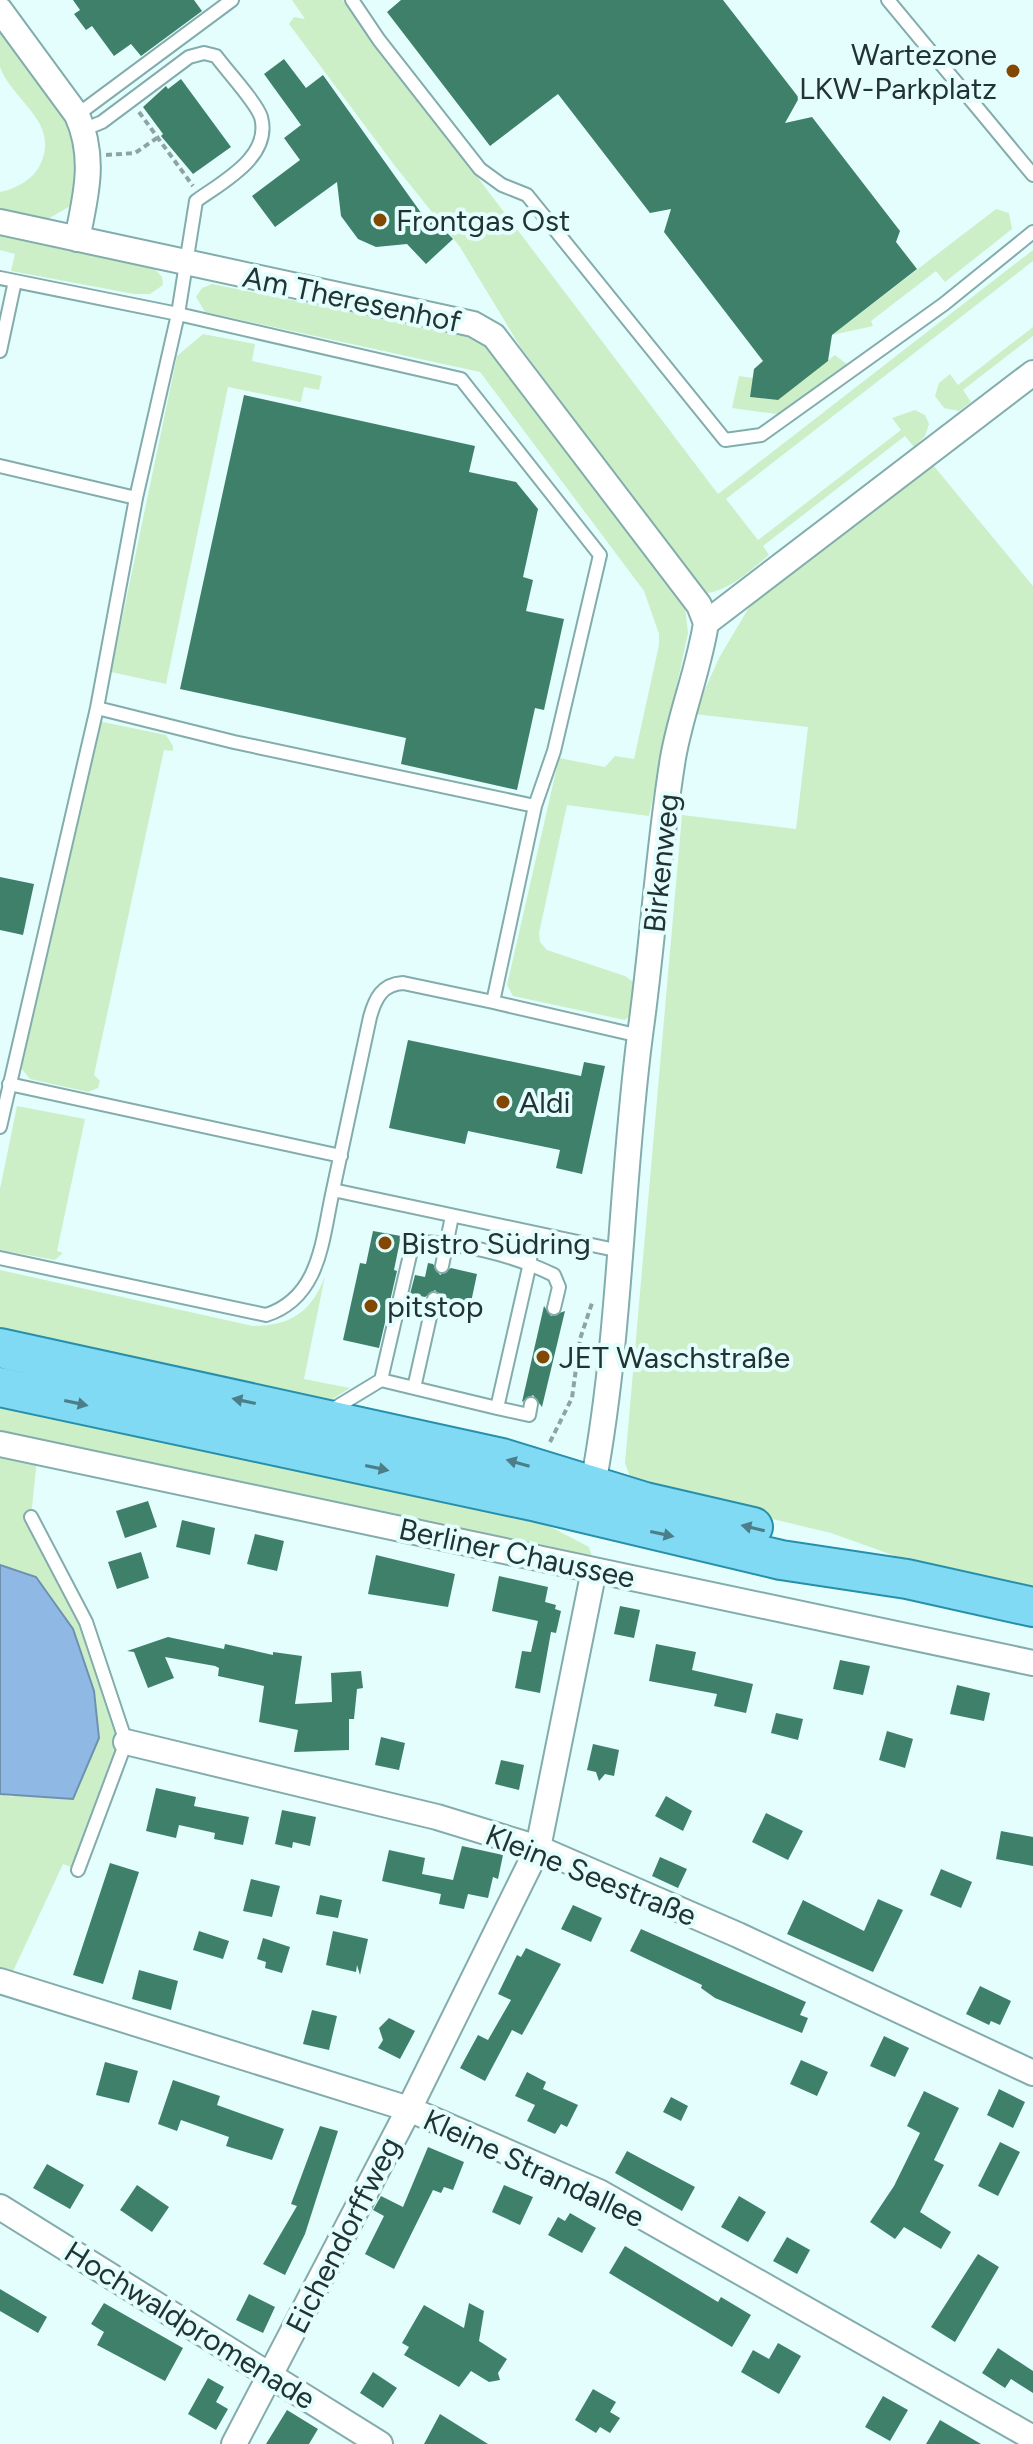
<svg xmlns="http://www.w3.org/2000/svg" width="1033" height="2444" font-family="Figtree,sans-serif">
	<rect width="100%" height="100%" fill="#e4fefe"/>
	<path fill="#ccefc8" d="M292,0h51l375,494 315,-244v11l-307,238 32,41 143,-110 -9,-12 23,-8 10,5 4,9 -4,12 -11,11 -9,-11 -142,110 6,9c-17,14 -42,38 -65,38l-183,-245 -61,-101 -65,-81 -106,-142 5,-7 11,2z
		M0,23l73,100 7,21 -6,60 -28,16 -46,-10v-18c15,-3 33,-12 40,-27 21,-43 -28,-64 -40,-98 0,-12 0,-31 0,-44z
		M996,209l13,4 3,16 -67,53 -9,-11 -65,50 2,5 -41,9z
		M0,235l153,32 9,10 1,8 -13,9h-16l-123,-23 4,-17 -15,-4z
		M212,284l258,52 15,7 191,249 9,15 3,26 -39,183 -82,-11 -28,128 1,9 7,8 78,26 11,8 -3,29 -8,7 -112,-24 -6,-11 52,-227 46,9 10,-11 19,3 25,-114v-11l-15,-43 -164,-219 -275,-60 -9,-15 6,-9z
		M1033,327v9l-70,54 8,12 -12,9 -15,-3 -9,-12 4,-13 11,-9 8,11z
		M203,334l52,10 -3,17 70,15 -3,14 -15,-3 -3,15 -73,-15 -62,297 -55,-12 66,-316z
		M835,355l13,10 -65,50 -51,-7 7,-32 14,2 -3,19 27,3z
		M933,465l100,121v1006l-96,-21 -106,-38 -189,-45 -12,-11 -5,-14 57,-648 114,14 12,-102 -114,-13 25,-56 32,-54z
		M98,721l68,14 7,11v5l-9,-1 -70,325 6,6 -2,7 -10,4 -58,-13 -9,-11z
		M17,1106l68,13 -28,132 6,2 -8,7 -55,-10v-61z
		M0,1270l253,56c37,0 59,-14 72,-50l-21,103 46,9 -24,15 -326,-68z
		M0,1407l549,119 40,21 3,10 -53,-7 -539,-115z
		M0,1451l37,8 -6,58 55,105 40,120 -48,128 -15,-6 -54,116 -9,-5v-181l13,3 23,-220 -36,-12z"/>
	<path fill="#8fb9e4" stroke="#6e91af" stroke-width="2" d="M0,1565l36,12 37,52 21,62 5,47 -26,61 -73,-5z"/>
	<path fill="#3f806a" d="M73,0h121l8,11 -61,45 -10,-12 -17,12 -22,-30 -6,4 -12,-16 6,-4z
		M401,0h322l76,98 -14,25 27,-6 88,114 -4,11 21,27 -85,66 -4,26 -50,39 -28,-3 4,-28 9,-8 -99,-129 7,-23 -21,4 -92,-119 -68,52 -103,-134z
		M284,59l22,29 17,-13 106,149 5,-5 19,20 -27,25 -19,-20 -31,3 -18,-8 -17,-23 -4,-34 -62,45 -23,-31 48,-36 -16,-22 17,-13 -37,-51z
		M181,79l50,68 -38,27 -32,-38 2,-2 -20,-27 23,-21 2,3z
		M244,395l231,51 -6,26 47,10 22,27 -15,68 10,3 -7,31 38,8 -20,91 -9,-2 -18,82 -116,-26 5,-26 -226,-49z
		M0,877l34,7 -11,51 -23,-5z
		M408,1040l173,36 3,-14 21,4 -23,108 -26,-6 4,-18 -92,-19 -3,13 -76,-16z
		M373,1231l28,5 -7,34 3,1 -18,77 -36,-8 17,-77 6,1z
		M428,1263l5,1 7,11 11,-7 26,6 -7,33 -27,-6 -8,-11 -10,7 -15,-3 5,-19 10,2z
		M544,1306l7,10 14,-5 -23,96 -9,-12 -11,7z
		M148,1501l9,26 -32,11 -9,-27z
		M182,1520l33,8 -5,27 -34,-8z
		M255,1534l29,7 -7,30 -30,-7z
		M141,1552l8,26 -32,11 -9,-27z
		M376,1555l79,19 -7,33 -80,-13z
		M499,1576l49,11 -3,15 11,3 -1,4 6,2 -5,22 -5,-1 -11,61 -25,-5 7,-37 9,1 7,-31 -46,-10z
		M620,1606l20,4 -6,28 -20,-4z
		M168,1637l56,12 1,-5 48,11v-3l29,4 -7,48 37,-2 -1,-29 30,-2 2,17 -6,1 -3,30h-5v31l-55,2 4,-22 -39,-8 5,-36 -46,-10 1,-8 -4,-2 -50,-9 9,21 -26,10 -14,-36 -7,-1z
		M656,1644l40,8 -4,18 61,14 -7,29 -32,-7 3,-12 -68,-13z
		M840,1660l30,6 -7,29 -30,-6z
		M957,1685l33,8 -6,28 -34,-7z
		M776,1713l27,6 -5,21 -27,-7z
		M887,1731l26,8 -8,29 -26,-8z
		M381,1737l24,6 -6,27 -24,-5z
		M593,1744l26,6 -5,26 -9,-2 -6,7 -3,-9 -9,-2z
		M501,1760l23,5 -5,25 -24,-6z
		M156,1788l40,9 -2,9 55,11 -6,28 -29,-6 1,-6 -36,-8 -3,13 -30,-7z
		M666,1796l26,15 -9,20 -28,-15z
		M282,1810l34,7 -6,29 -17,-4 -1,6 -17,-4z
		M766,1813l37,18 -15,29 -36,-18z
		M1001,1831l32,6v29l-37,-7z
		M462,1846l41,9 -5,24 -5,-2 -5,21 -20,-4 -4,15 -25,-5 2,-10 -59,-13 7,-31 36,8 -3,16 31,6z
		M660,1857l27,12 -9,19 -26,-12z
		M110,1863l29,9 -36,112 -30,-9z
		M941,1869l31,13 -11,26 -31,-13z
		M251,1879l29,7 -8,31 -29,-6z
		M320,1895l22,5 -4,18 -22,-4z
		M878,1899l25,11 -30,62 -86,-38 16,-34 61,31z
		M573,1905l29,13 -11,24 -30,-13z
		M641,1929l165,73 -6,13 8,3 -6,15 -87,-35 -14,-10 1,-3 -72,-34z
		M199,1931l30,10 -6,18 -30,-9z
		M333,1931l35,8 -8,36 -3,-10 -1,7 -30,-7z
		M263,1938l27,9 -8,26 -17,-5 1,-6 -9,-3z
		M526,1948l35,16 -39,71 -10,-5 -27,51 -25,-13 18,-33 10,5 23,-40 -13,-6 19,-39 4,2z
		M139,1970l39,11 -7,29 -39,-11z
		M980,1986l31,15 -11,24 -9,-4 -2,4 -23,-11z
		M312,2010l25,6 -8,34 -26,-6z
		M389,2018l26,13 -15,28 -22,-11 5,-8 -4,-12z
		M884,2036l25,12 -14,29 -25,-11z
		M801,2060l27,12 -11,24 -27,-12z
		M105,2062l33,9 -9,32 -33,-8z
		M527,2072l19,10 -3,7 35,16 -11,22 -6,-3 -6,10 -28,-13 8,-16 -20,-9z
		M173,2080l47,16 -3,9 67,24 -12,31 -46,-14 3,-9 -48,-17 -4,11 -19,-7z
		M999,2089l26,13 -12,26 -26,-13z
		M924,2091l35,17 -25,52 10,5 -24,47 31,20 -10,17 -37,-22 -9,12 -25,-17 24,-36 26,-53 -13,-7z
		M671,2097l17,9 -7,15 -18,-9z
		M320,2126l18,5 -33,103 -20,41 -22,-11 34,-58 -6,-2z
		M1000,2142l20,10 -22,44 -20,-10z
		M428,2147l36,15 -11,28 -9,-3 -3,6 -8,-3 -39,79 -29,-15 19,-38 -11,-6 8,-14 22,11z
		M627,2151l68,36 -13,24 -67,-38z
		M47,2164l37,21 -14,24 -37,-21z
		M137,2185l32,22 -17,25 -32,-22z
		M504,2185l29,12 -13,28 -28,-13z
		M739,2196l27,16 -18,30 -27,-15z
		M570,2213l26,15 -14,25 -34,-18 10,-18 7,4z
		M787,2237l23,13 -13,24 -24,-13z
		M625,2246l93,56 3,-5 30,18 -19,32 -123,-74z
		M978,2254l21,13 -44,75 -24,-15z
		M0,2289l47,28 -9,16 -38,-22z
		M249,2294l26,13 -12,26 -27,-13z
		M104,2303l79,45 -18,33 -68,-36 7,-13 -13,-8z
		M469,2303l15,8 -5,30 28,18 -9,14 2,7 -11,2 -18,-11 -12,16 -55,-32 5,-8 -7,-4 22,-38 40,23z
		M778,2343l23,13 -22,38 -38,-22 12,-22 16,9z
		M998,2348l35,23v22l-22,-14 -6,9 -23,-15z
		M373,2372l24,16 -14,20 -23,-15z
		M208,2378l16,9 -8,15 12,7 -12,21 -28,-16z
		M593,2389l23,13 -6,10 10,6 -10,15 -10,-6 -4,6 -21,-13z
		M883,2396l25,14 -18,31 -25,-14z
		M287,2410l31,19 -9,15h-43z
		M440,2414l48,30h-64z
		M940,2420l41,24h-55z"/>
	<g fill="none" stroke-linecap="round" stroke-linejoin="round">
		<g stroke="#83acac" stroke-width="16">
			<path id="service" d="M352,0l27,40 101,129 22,16 25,10 198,245 36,-5 183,-131 89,-72
				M888,0l145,175
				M77,115l155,-115
				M0,278l178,36 283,65 139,176 -46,196 -19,55 -42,196 -90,-19c-21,1 -28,16 -33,34l-37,173 287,61
				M0,351l15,-70
				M0,466l136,32
				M97,708l137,34 301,64
				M493,1002l147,34
				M9,1084l332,72
				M0,1127l97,-419 39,-210 42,-184 18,-113c26,-19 76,-44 65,-84 -5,-15 -34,-46 -45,-61l-12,-3 -15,4 -87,65 -19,8
				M0,1258l266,57c55,-18 56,-76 67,-125
				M442,1266l10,-50
				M381,1380l32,-138c48,0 98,12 141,33l5,12 -5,21
				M414,1388l83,20 33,-145 1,-31
				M497,1408l32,7 2,-11
				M330,1411l51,-31 33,8 20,-89
				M31,1517l55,105 40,120 -48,128"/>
		</g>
		<g stroke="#83acac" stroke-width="28">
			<path id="minor" d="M0,10l77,105c19,42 9,81 0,124
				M0,222l473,102 21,12 205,269 7,18
				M0,1444l1033,219
				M590,1500c31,-153 30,-311 50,-465 13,-92 18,-185 33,-277 8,-46 26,-89 33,-135l327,-250
				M126,1742l311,75 101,31 200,87 295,138
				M0,1981l409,128 190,83 434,246
				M0,2207l380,237
				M234,2444l175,-335 129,-261 56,-278"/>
		</g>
		<g stroke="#288fab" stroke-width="42">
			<path id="primary" d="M0,1348l502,110 143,44 108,25
				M0,1387l537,115 244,58 126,19 126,28"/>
		</g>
		<path stroke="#8ea4a4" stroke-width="4" stroke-dasharray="6 4" stroke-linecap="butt" d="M139,112l54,74
			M106,155l29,-2 22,-15
			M578,1362l12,-15
			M550,1442l22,-44 8,-59 12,-36"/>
		<use href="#service" stroke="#fff" stroke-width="12"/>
		<use href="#minor" stroke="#fff" stroke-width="24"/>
		<use href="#primary" stroke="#80daf3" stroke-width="38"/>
	</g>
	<defs><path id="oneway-solid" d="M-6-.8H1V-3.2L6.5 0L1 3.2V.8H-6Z" transform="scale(2)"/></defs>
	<g fill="#4c7e89">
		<use href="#oneway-solid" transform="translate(244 1401) rotate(-168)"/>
		<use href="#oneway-solid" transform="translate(76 1403) rotate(12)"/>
		<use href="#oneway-solid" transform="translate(518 1463) rotate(-164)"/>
		<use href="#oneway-solid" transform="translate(377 1468) rotate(12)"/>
		<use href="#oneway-solid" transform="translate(753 1528) rotate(-167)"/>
		<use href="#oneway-solid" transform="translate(662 1534) rotate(12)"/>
	</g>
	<g fill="#834800" stroke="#e4fefe" stroke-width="3">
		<circle cx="1013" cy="71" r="8"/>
		<circle cx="380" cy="220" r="8"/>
		<circle cx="503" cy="1102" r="8"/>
		<circle cx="385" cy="1243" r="8"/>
		<circle cx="371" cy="1306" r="8"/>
		<circle cx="543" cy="1357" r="8"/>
	</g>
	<g text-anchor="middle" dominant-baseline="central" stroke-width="8" stroke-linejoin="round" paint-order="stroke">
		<g font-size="30" fill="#233" stroke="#e4fefe" text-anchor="start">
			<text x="997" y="54" text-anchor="end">Wartezone<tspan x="997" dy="34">LKW-Parkplatz</tspan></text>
			<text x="396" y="220">Frontgas Ost</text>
			<text x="519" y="1102">Aldi</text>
			<text x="401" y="1243">Bistro Südring</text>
			<text x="387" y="1306">pitstop</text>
			<text x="559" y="1357">JET Waschstraße</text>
		</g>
		<g font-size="30" fill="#233" stroke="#e4fefe">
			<text transform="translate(352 299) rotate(12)">Am Theresenhof</text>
			<text transform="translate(661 863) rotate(-84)">Birkenweg</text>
			<text transform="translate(517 1553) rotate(12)">Berliner Chaussee</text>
			<text transform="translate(591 1875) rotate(22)">Kleine Seestraße</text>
			<text transform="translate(534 2168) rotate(25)">Kleine Strandallee</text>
			<text transform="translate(343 2235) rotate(-63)">Eichendorffweg</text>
			<text transform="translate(190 2325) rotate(32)">Hochwaldpromenade</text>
		</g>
	</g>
</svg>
